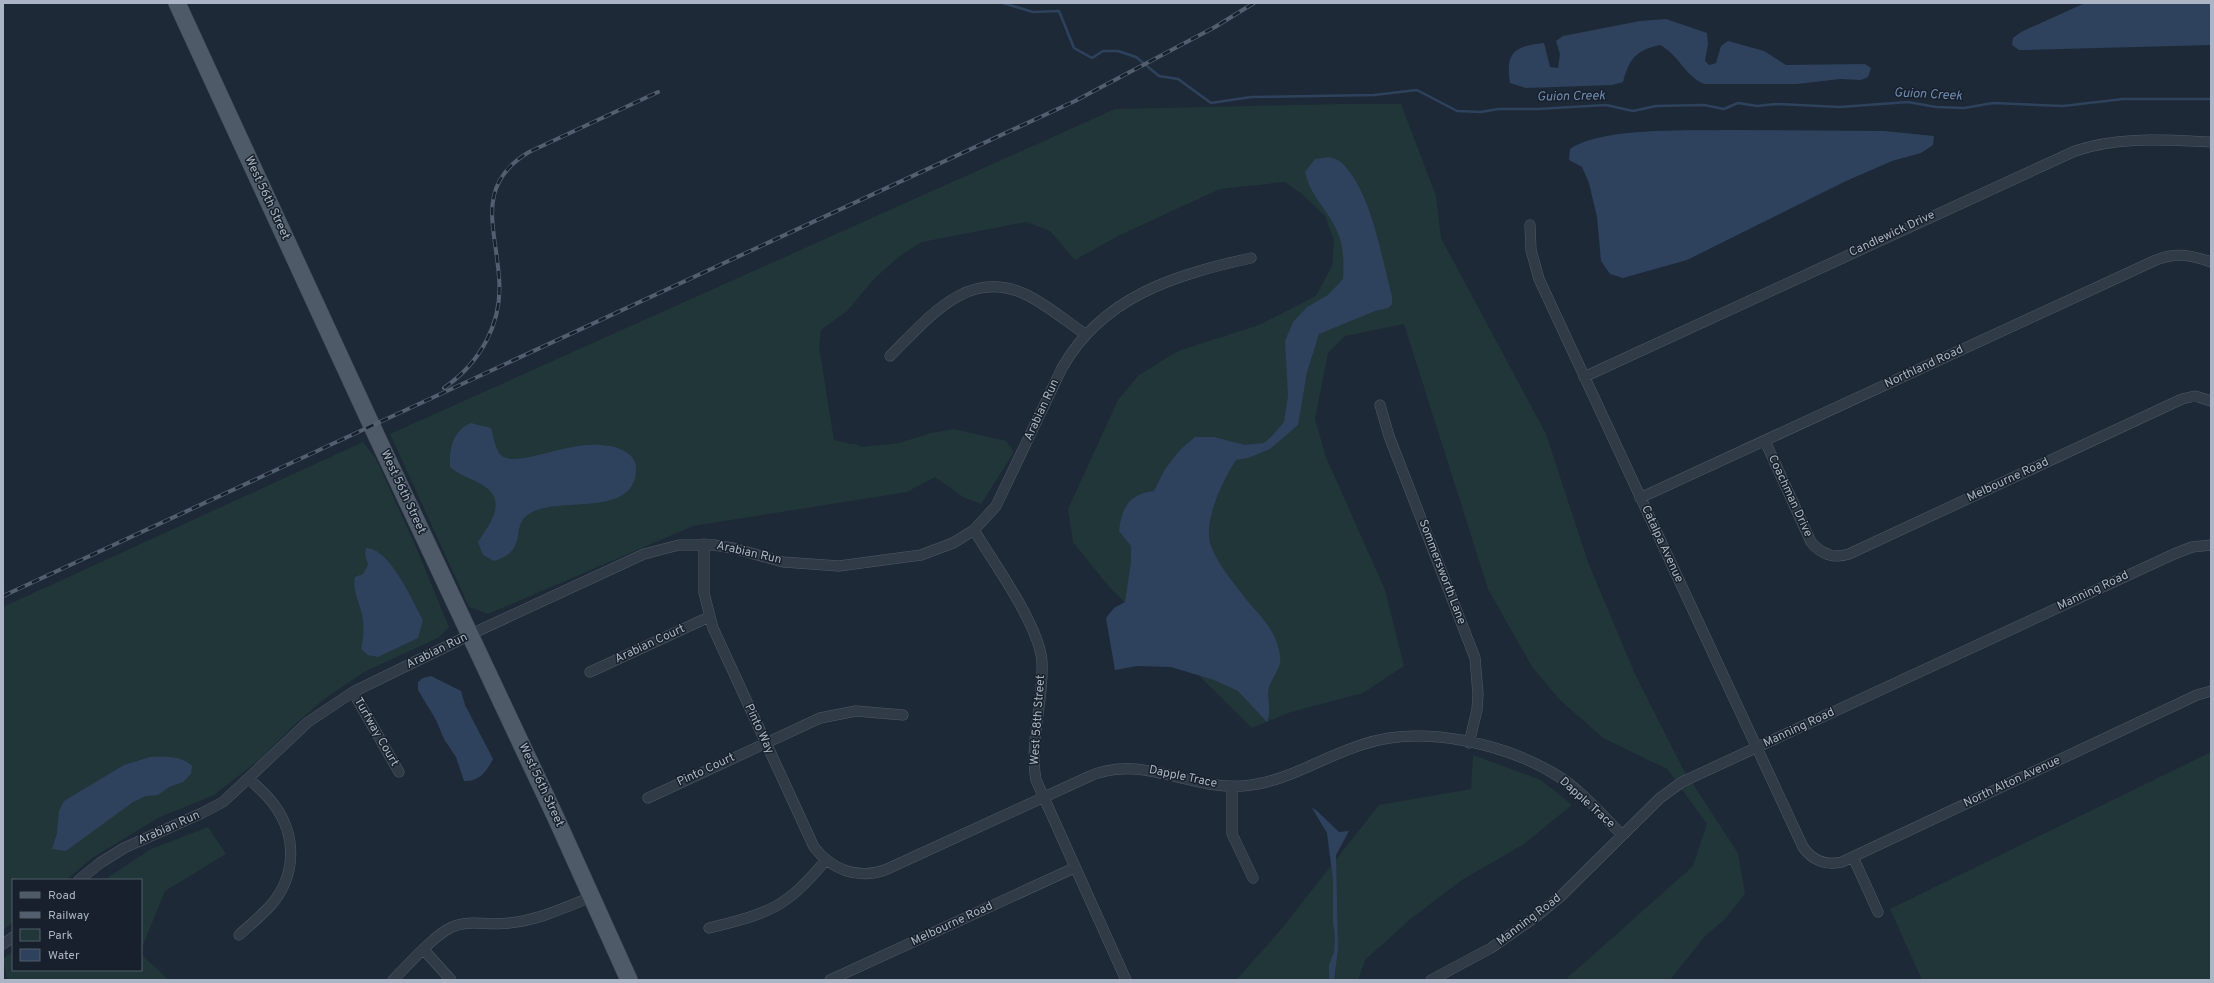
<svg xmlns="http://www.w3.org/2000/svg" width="2214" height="983" font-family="Overpass,sans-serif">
	<rect width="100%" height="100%" fill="#1e2937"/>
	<path fill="#203638" d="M1342,104h59l35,92 5,42 105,196 42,128 47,112 48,95 55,84 7,41 -20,25 -19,16 -36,45h-105l128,-114 14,-42 -40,-55 -64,-31 -44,-39 -27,-32 -44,-78 -84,-265 -59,12 -17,17 -13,66 11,38 59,133 19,76 -41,27 -72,19 -39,16 -142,-140 -37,-46 -5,-33 50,-109 21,-25 39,-24 81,-26 57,-29 16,-30 2,-26 -9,-24 -22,-21 -18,-13 -65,7 -100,46 -45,25 -25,-29 -24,-9 -104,20 -21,13 -26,23 -28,33 -26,19 -2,17 15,93 17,4h5l5,3 38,-4 32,-10 23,-4 52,12 8,11 -33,52 -18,-7 -28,-20 -28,15 -214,34 -205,88 -19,-7 -79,-173 725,-325z
		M363,442l13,17 40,88 33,80 -11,11 -74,34 -41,28 -30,26 -33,33 -46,36 -56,23 -66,40 -26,22h-53v42l-10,8v-323z
		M2211,752v228h-289l-32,-71z
		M1473,755l68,25 31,25 -48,39 -62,36 -49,37 -48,43 -7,20h-122l42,-47 101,-128 92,-16z
		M208,827l18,27 -61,37 -24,59v-70h-37l47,-31z
		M13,951v19h128v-16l28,26h-162l-4,-21z"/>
	<path fill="#2e425e" d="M2085,3h126v42l-185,5h-7l-7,-5 1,-7 8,-6z
		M1666,19l41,14 1,11 -3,17 4,4 7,-2 5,-17 7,-5 36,10 22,14 79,-1 6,4 -3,9 -7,3 -21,-1 -43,5h-93c-20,-9 -25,-29 -44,-39 -24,5 -31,14 -37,37l-11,3 -86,3 -16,-5c-5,-31 5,-37 34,-40l6,24 8,1 2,-14 -4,-13 7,-5 77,-15z
		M1726,130l158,1 50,5 -1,9 -12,8 -29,8 -46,20 -159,79 -64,18 -13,-4 -9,-13 -4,-44 -8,-34 -7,-16 -13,-7 1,-11c32,-22 116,-18 156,-19z
		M1330,157c4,2 10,3 13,7 29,30 38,92 49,132v8l-4,4 -13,3 -56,23 -12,38 -9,53 -28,24 -22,9 -12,2c-13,20 -32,59 -26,83 5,18 28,46 40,61 14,15 27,30 30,51 3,13 -11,25 -12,37 0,11 3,19 -1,30l-29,-31 -24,-11 -43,-13 -34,-1 -22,4 -9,-52 8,-10 11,-6 6,-40v-16l-12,-15c3,-24 10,-37 35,-40l11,-22 15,-19 15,-13h19l31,8 19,-2 8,-7 12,-14 4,-26 -3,-55 8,-19 14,-15 21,-12 15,-16c1,-16 1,-33 -6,-48 -10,-23 -26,-33 -32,-59l10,-13z
		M471,423l20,5c3,9 4,23 11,28 21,14 83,-27 124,-4 6,4 11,10 10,18 -1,49 -79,25 -107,44 -20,13 1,36 -35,47l-11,-6 -5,-13c13,-20 32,-43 1,-59 -11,-6 -18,-7 -29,-16 -1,-18 3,-37 21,-44z
		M366,548c24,0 47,54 57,72l-5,18 -40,19 -10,-2 -7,-6c3,-11 3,-23 1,-35 -3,-12 -10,-25 -7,-37l8,-3 5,-9 -3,-11z
		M431,676l30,15 4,14 28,54c-6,12 -14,23 -29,22l-8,-24 -12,-18 -8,-19 -18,-30v-8l5,-4z
		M150,757c14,0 31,-2 42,9l-1,8 -8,8 -14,5 -11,8 -12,1 -13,6 -67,49 -14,-2 5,-16 2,-22 5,-10 60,-36z
		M1312,808l4,2 23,22 10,-1 -13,24 2,94 -4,31h-5v-15l5,-13 1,-15 -2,-15v-42l-6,-47z"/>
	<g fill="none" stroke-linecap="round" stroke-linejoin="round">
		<path stroke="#2e425e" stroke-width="2.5" d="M1003,3l30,9 26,-1 15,37 18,10 11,-7h15l18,6 23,19 19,3 33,24 40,-6 123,-2 43,-5 40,21 24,1 17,-3h39l69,-4 27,6 23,-5 48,-1 20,4 14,-6 19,3 19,-2 64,3 68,-5 28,5 28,1 29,-5 70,3 60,-7h88"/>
		<g stroke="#4f5866" stroke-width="11">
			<path id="minor" d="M1530,225l1,25 8,29 264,568c9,13 23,19 39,15l355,-167 14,-4
				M890,356c38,-37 77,-90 137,-61 20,10 39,26 58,39
				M1584,377l491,-226c45,-15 90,-11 136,-9
				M1380,405l9,31 86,222 3,36 -1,16 -8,33
				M1765,441l46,101c10,12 22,17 38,12l333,-155 13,-3 16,5
				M1640,498l516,-238c20,-8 35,-5 55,2
				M974,530c19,32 66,96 68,132 2,39 -13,79 -6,118l90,200
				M704,544v49l9,35 101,219c17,22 43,33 71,23l203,-93c52,-24 101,13 154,9 44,-3 78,-28 119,-41 60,-21 144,-2 197,31 24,15 44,39 64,59
				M590,672l119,-55
				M353,692l46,80
				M1232,786v48l21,44
				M648,798l172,-80 36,-7 47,4
				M1853,857l25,55
				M79,880l21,-17 24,-15 78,-35 21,-11 85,-80 45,-30 127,-62 164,-76 35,-9h35l19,3 50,14 56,4 82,-11 32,-12 21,-13 22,-24 66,-138c41,-72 113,-93 189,-110
				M709,928c60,-15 76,-19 117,-68
				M239,935c11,-10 22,-19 32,-30 25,-29 26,-68 4,-99 -7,-10 -17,-19 -26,-27
				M3,944l10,-7
				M424,950l27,30
				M393,980c15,-15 41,-45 59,-53 17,-8 39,-1 57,-4 29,-3 55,-15 82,-26
				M830,980l244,-112
				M1431,980l60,-32 46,-32 24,-20 99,-98 22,-16 492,-228 18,-7 19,-2"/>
		</g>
		<g stroke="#3b4451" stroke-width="18">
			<path id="primary" d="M177,3l200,434 179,381 73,162"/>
		</g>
		<use href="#minor" stroke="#313b48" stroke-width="10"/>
		<use href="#primary" stroke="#4f5a68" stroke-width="17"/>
		<g stroke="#535f6f" stroke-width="4">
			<path id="rail" d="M444,388c36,-25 59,-65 55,-110 -3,-50 -25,-93 30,-126l129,-60
				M3,596l1072,-495 140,-74 39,-24"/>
		</g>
		<use href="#rail" stroke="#17202c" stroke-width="2.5" stroke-dasharray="8" stroke-linecap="butt"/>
	</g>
	<g text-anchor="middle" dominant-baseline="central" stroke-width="3" stroke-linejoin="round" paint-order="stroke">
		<g font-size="12" fill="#abb5c5" stroke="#17202c">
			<text transform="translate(267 198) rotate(65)">West 56th Street</text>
			<text transform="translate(1892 234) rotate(-25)">Candlewick Drive</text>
			<text transform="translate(1924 367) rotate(-25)">Northland Road</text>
			<text transform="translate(1042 410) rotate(-65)">Arabian Run</text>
			<text transform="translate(2008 480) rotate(-25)">Melbourne Road</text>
			<text transform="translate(403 492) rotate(65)">West 56th Street</text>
			<text transform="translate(1790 496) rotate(65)">Coachman Drive</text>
			<text transform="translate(1662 544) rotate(65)">Catalpa Avenue</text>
			<text transform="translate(749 553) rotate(13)">Arabian Run</text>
			<text transform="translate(1442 572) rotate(69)">Sommersworth Lane</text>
			<text transform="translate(2093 591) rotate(-25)">Manning Road</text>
			<text transform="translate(650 644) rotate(-25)">Arabian Court</text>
			<text transform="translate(437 651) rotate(-26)">Arabian Run</text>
			<text transform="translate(1038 720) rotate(-86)">West 58th Street</text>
			<text transform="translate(1799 728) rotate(-25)">Manning Road</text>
			<text transform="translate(759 729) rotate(65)">Pinto Way</text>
			<text transform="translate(376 732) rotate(60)">Turfway Court</text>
			<text transform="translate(706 770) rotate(-25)">Pinto Court</text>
			<text transform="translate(1183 777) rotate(12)">Dapple Trace</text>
			<text transform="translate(2012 782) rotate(-25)">North Alton Avenue</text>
			<text transform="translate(541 785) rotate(65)">West 56th Street</text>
			<text transform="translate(1587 803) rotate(42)">Dapple Trace</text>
			<text transform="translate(169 828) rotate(-24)">Arabian Run</text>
			<text transform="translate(1529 920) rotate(-37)">Manning Road</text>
			<text transform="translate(952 924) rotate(-25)">Melbourne Road</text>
		</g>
		<g font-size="13" font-style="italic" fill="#718cb0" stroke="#17202c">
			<text transform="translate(1928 95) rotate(3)">Guion Creek</text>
			<text transform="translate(1571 97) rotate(-1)">Guion Creek</text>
		</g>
	</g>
	<rect width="2214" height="983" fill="none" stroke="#abb5c5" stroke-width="8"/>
	<rect x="12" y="879" width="130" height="92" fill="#17202c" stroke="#525c69"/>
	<rect x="20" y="892" width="20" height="6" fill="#4f5a68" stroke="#525c69"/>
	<text x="48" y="899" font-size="12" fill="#abb5c5">Road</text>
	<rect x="20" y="912" width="20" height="6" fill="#535f6f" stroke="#525c69"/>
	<text x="48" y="919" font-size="12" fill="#abb5c5">Railway</text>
	<rect x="20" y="929" width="20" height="12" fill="#203638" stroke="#525c69"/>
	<text x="48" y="939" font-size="12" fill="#abb5c5">Park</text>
	<rect x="20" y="949" width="20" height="12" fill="#2e425e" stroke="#525c69"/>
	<text x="48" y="959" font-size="12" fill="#abb5c5">Water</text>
</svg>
